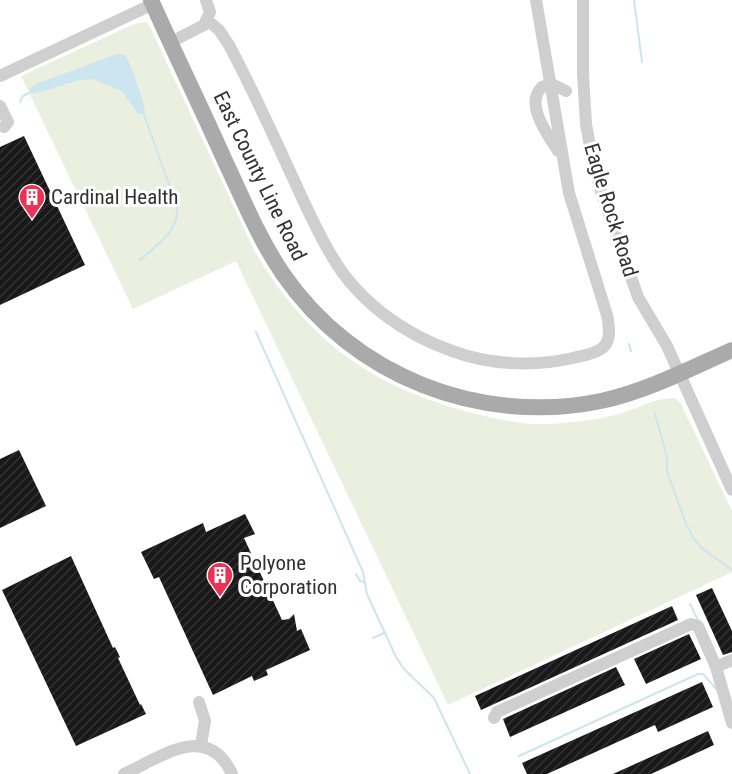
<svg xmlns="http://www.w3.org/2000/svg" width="732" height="774" font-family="'Roboto Condensed',sans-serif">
	<defs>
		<pattern id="building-hatch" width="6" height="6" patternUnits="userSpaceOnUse" patternTransform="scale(1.5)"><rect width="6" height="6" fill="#191919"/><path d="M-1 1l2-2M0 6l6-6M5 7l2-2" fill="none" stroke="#323232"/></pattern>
	</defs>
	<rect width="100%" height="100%" fill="#fff"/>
	<path fill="#eaefe0" d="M146,22l4,5 104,223c51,87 114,135 211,161 33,9 65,16 99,12 20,-2 40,-4 58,-10 16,-5 36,-16 53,-15l6,6 51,107v61l-284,133 -212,-444 -103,48 -112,-233 113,-52z"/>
	<path fill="#cce5ee" d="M117,54h7c5,4 22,52 21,59l-7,1 -16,-23 -29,-12 -13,1 -47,14 -3,-5 6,-5z"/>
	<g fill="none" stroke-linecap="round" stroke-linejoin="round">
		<path stroke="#cce5ee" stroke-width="2" d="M634,0l8,62
			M20,102l3,-6 10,-5
			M140,260c17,-15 39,-29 37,-53l-34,-95
			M256,332l107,240 4,22 29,63 8,12 30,29 36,76
			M629,344l2,7
			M655,414l12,43v15l20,54 7,13 9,10 29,21
			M356,574l4,7 4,1
			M690,604l8,16
			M373,638l11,-5
			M519,756l179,-82h5l14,16"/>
	</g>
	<path fill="url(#building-hatch)" d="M24,136l61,129 -85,40v-158z
		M19,450l27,56 -46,22v-69z
		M245,514l10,20 -11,4 38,82 7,-1 5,-5 3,17 4,-2 9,21 -44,20 2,5 -14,6 -2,-5 -39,19 -54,-118 -5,2 -13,-27 62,-29 3,9z
		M71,556l42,92 2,-1 5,10 -2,1 22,47 1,-1 5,10 -70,32 -74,-156z
		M712,588l20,43v21l-9,3 -27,-60z
		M672,606l6,14 -197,90 -6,-14z
		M689,634l12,25 -55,25 -12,-25z
		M616,667l9,18 -115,52 -7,-18z
		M702,682l11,25 -55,25 -3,-7 -108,49h-20l-5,-11z
		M708,731l6,14 -63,29h-38z"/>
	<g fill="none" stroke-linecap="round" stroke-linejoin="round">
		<path stroke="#cfcfcf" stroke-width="12" d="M583,0v74l3,50 7,39 9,32 36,102 29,49 65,144
			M207,20l12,10 10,15c23,43 43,87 63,131 13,28 25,56 41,82 26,44 71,76 119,93 38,14 81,16 121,7 30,-7 41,-9 34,-43l-38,-122 -33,-193
			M171,42l33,-17 6,-13 -4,-12
			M0,76l153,-72
			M0,106l8,16 -4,5
			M558,151c-10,-16 -34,-47 -16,-64l10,-3 14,7
			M716,667l16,-7
			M199,702l6,19 -4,24
			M494,718l3,-6 194,-88 7,2 18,41 16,56
			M124,774c37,-17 84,-53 108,0"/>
		<path stroke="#aaa" stroke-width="16" d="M151,0c24,54 50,107 74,161 18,38 34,78 58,113 70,102 197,152 318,127 46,-10 88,-32 131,-51"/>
	</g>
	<defs>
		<g id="building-pin" transform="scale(1.35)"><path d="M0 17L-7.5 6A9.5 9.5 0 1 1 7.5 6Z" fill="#eb3255" stroke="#fff"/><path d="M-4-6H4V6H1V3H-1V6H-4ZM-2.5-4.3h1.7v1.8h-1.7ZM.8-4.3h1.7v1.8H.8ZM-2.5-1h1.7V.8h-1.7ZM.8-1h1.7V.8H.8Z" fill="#fff"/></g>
	</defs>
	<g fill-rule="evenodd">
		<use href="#building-pin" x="32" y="197"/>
		<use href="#building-pin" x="220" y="575"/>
	</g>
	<g text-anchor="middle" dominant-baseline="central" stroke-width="6" stroke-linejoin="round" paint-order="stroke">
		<g font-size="21" fill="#323232" stroke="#fff">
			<text transform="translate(260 176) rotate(64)">East County Line Road</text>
			<text transform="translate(611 210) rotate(73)">Eagle Rock Road</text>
		</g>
		<g font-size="21" fill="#323232" stroke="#fff" text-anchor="start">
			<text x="51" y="197">Cardinal Health</text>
			<text x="240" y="563">Polyone<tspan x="240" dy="24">Corporation</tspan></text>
		</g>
	</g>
</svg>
